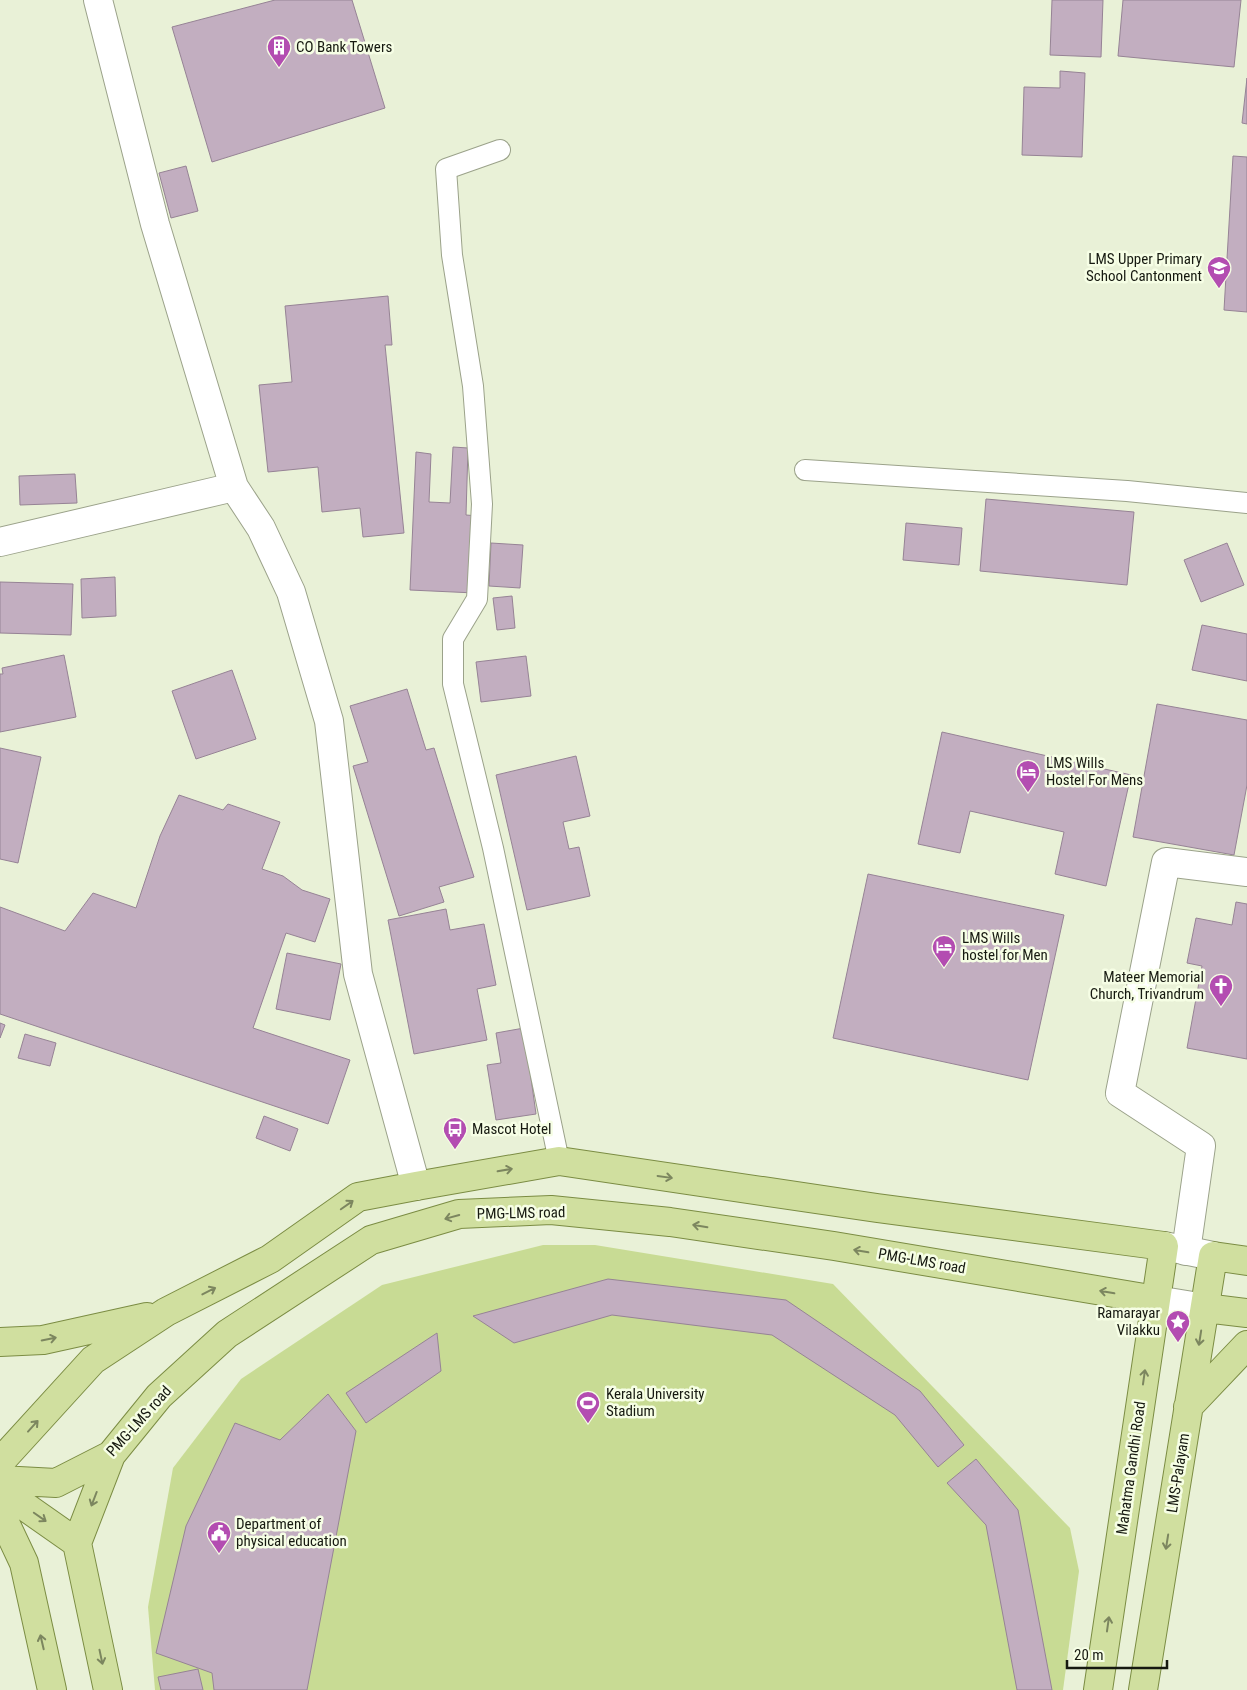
<svg xmlns="http://www.w3.org/2000/svg" width="1247" height="1690" font-family="'Roboto Condensed',sans-serif">
	<rect width="100%" height="100%" fill="#e9f1d7"/>
	<path fill="#c8db94" d="M543,1245h52l238,39 237,244 9,43 -16,119h-908l-7,-83 25,-139 68,-89 141,-94z"/>
	<path fill="#c2aec0" stroke="#968395" d="M275,0h77l33,108 -173,54 -40,-135z
		M1052,0h51l-2,57 -51,-2z
		M1123,0h118l-7,67 -116,-11z
		M1060,71l25,2 -3,84 -60,-2 2,-68 36,1z
		M1247,78v46l-5,-1z
		M1233,156l14,1v155l-23,-2z
		M186,166l12,45 -27,7 -12,-45z
		M388,296l4,49h-7l19,188 -41,4 -3,-29 -38,4 -4,-45 -50,5 -9,-87 33,-3 -7,-76z
		M453,447l15,1 -2,67 13,1 -4,77 -65,-3 6,-138 15,2 -2,48 21,1z
		M75,474l2,29 -57,2 -1,-29z
		M986,499l148,13 -7,73 -147,-14z
		M906,523l56,5 -3,37 -56,-5z
		M491,543l32,2 -3,43 -31,-2z
		M1227,543l17,42 -43,17 -17,-42z
		M115,577l1,39 -34,2 -1,-39z
		M0,582l73,2 -2,51 -71,-2z
		M512,596l3,32 -18,2 -4,-32z
		M1202,625l45,9v47l-55,-11z
		M64,655l12,62 -76,15v-58h3l-1,-6z
		M526,656l5,40 -50,6 -5,-40z
		M232,670l24,69 -60,20 -24,-68z
		M407,689l19,61 8,-2 40,129 -35,10 5,15 -45,14 -46,-150 15,-4 -18,-56z
		M1157,704l90,16v65l-13,70 -101,-18z
		M942,732l189,43 -25,111 -51,-12 9,-42 -94,-21 -10,42 -42,-9z
		M0,748l41,9 -23,106 -18,-4z
		M576,756l14,60 -27,6 6,27 10,-2 11,49 -63,14 -31,-135z
		M179,795l44,15 5,-6 52,18 -18,47 21,7 19,14 28,9 -15,43 -29,-9 -33,95 97,32 -22,64 -328,-110v-107l65,24 28,-38 43,15 24,-72z
		M868,874l196,41 -36,165 -195,-42z
		M1236,902l11,2v155l-60,-11 15,-82 -15,-3 9,-45 36,7z
		M446,909l4,21 34,-6 12,61 -19,4 10,51 -73,14 -26,-134z
		M287,953l54,11 -11,56 -54,-11z
		M0,1023l5,2 -5,13z
		M524,1028l12,86 -40,6 -9,-55 14,-2 -5,-30z
		M25,1034l31,9 -6,23 -32,-8z
		M264,1116l34,13 -8,22 -34,-13z
		M608,1279l178,21 134,91 44,54 -26,22 -43,-52 -123,-80 -160,-20 -98,28 -41,-27z
		M437,1333l4,38 -75,52 -20,-30z
		M328,1394l28,37 -49,259h-93l-2,-17 -56,-20 30,-127 49,-103 45,17z
		M976,1459l42,51 34,180h-35l-31,-165 -39,-42z
		M198,1669l5,21h-42l-3,-13z"/>
	<g fill="none" stroke-linecap="round" stroke-linejoin="round">
		<g stroke="#9ba28a" stroke-width="22">
			<path id="lane" d="M500,150l-54,19 6,86 21,131 9,118 -5,95 -24,40v45l40,164 66,313
				M805,470l322,21 120,12"/>
		</g>
		<g stroke="#9ba28a" stroke-width="30">
			<path id="street" d="M98,0l57,224 79,263 27,41 30,64 38,129 29,253 58,212
				M0,542l234,-55
				M1186,1251l15,-105 -81,-53 46,-231 81,10"/>
		</g>
		<g stroke="#9ba28a" stroke-width="30">
			<path id="secondary" d="M1164,1246l49,10
				M1156,1300l49,8"/>
		</g>
		<g stroke="#7b8c43" stroke-width="30">
			<path id="primary" d="M1205,1308l42,5
				M0,1342l43,-2 104,-23
				M1188,1407l59,-62
				M0,1462l93,-102 73,-48 104,-53 88,-62 58,-11 143,-25 318,47 287,38 -66,444
				M0,1480l56,3 55,-28 48,-59 68,-62 144,-94 88,-26 92,-4 119,12 164,24 322,54
				M0,1489l77,54 31,147
				M0,1512l24,51 28,127
				M77,1543l34,-88
				M1143,1690l70,-434 34,5"/>
		</g>
		<use href="#lane" stroke="#fff" stroke-width="20"/>
		<use href="#street" stroke="#fff" stroke-width="28"/>
		<use href="#secondary" stroke="#fff" stroke-width="28"/>
		<use href="#primary" stroke="#d0df9f" stroke-width="28"/>
	</g>
	<defs><path id="oneway-shaft" d="M-6 0H5M1.5-3L5.5 0L1.5 3" fill="none" stroke-width="1.6" stroke-linecap="round" stroke-linejoin="round" transform="scale(1.25)"/></defs>
	<g stroke="#7c865f">
		<use href="#oneway-shaft" transform="translate(505 1170) rotate(-10)"/>
		<use href="#oneway-shaft" transform="translate(665 1177) rotate(8)"/>
		<use href="#oneway-shaft" transform="translate(347 1205) rotate(-35)"/>
		<use href="#oneway-shaft" transform="translate(452 1217) rotate(165)"/>
		<use href="#oneway-shaft" transform="translate(700 1226) rotate(-171)"/>
		<use href="#oneway-shaft" transform="translate(861 1251) rotate(-170)"/>
		<use href="#oneway-shaft" transform="translate(209 1291) rotate(-27)"/>
		<use href="#oneway-shaft" transform="translate(1107 1292) rotate(-170)"/>
		<use href="#oneway-shaft" transform="translate(1200 1338) rotate(99)"/>
		<use href="#oneway-shaft" transform="translate(49 1339) rotate(-11)"/>
		<use href="#oneway-shaft" transform="translate(1144 1377) rotate(-82)"/>
		<use href="#oneway-shaft" transform="translate(33 1426) rotate(-48)"/>
		<use href="#oneway-shaft" transform="translate(94 1499) rotate(111)"/>
		<use href="#oneway-shaft" transform="translate(40 1517) rotate(35)"/>
		<use href="#oneway-shaft" transform="translate(1167 1542) rotate(99)"/>
		<use href="#oneway-shaft" transform="translate(1108 1624) rotate(-82)"/>
		<use href="#oneway-shaft" transform="translate(42 1642) rotate(-103)"/>
		<use href="#oneway-shaft" transform="translate(101 1657) rotate(78)"/>
	</g>
	<defs>
		<g id="building-pin" transform="scale(1.25)"><path d="M0 17L-7.5 6A9.5 9.5 0 1 1 7.5 6Z" fill="#b34db1" stroke="#f6fee5"/><path d="M-4-6H4V6H1V3H-1V6H-4ZM-2.5-4.3h1.7v1.8h-1.7ZM.8-4.3h1.7v1.8H.8ZM-2.5-1h1.7V.8h-1.7ZM.8-1h1.7V.8H.8Z" fill="#fff"/></g>
		<g id="school-pin" transform="scale(1.25)"><path d="M0 17L-7.5 6A9.5 9.5 0 1 1 7.5 6Z" fill="#b34db1" stroke="#f6fee5"/><path d="M0-5L7-2L0 1L-7-2ZM-4 1L0 2.5L4 1V4Q0 6-4 4Z" fill="#fff"/></g>
		<g id="hotel-pin" transform="scale(1.25)"><path d="M0 17L-7.5 6A9.5 9.5 0 1 1 7.5 6Z" fill="#b34db1" stroke="#f6fee5"/><path d="M-6-4.5h1.5V1H6V5H4.5V3h-9V5H-6ZM-4 0a1.8 1.8 0 1 1 3.6 0ZM.5 0V-2.5h3Q6-2.5 6 0Z" fill="#fff"/></g>
		<g id="church-pin" transform="scale(1.25)"><path d="M0 17L-7.5 6A9.5 9.5 0 1 1 7.5 6Z" fill="#b34db1" stroke="#f6fee5"/><path d="M-1.2-6h2.4v3.5h3.3v2.4h-3.3V6h-2.4V-.1h-3.3v-2.4h3.3Z" fill="#fff"/></g>
		<g id="bus-pin" transform="scale(1.25)"><path d="M0 17L-7.5 6A9.5 9.5 0 1 1 7.5 6Z" fill="#b34db1" stroke="#f6fee5"/><path d="M-5-6H5V4H4V6H2V4H-2V6H-4V4H-5ZM-3.5-4V0h7V-4ZM-3.5 1.2v1.5H-2V1.2ZM2 1.2v1.5H3.5V1.2Z" fill="#fff"/></g>
		<g id="sight-pin" transform="scale(1.25)"><path d="M0 17L-7.5 6A9.5 9.5 0 1 1 7.5 6Z" fill="#b34db1" stroke="#f6fee5"/><path d="M0-6L1.8-2.2L6-1.7L2.9 1.2L3.7 5.4L0 3.3L-3.7 5.4L-2.9 1.2L-6-1.7L-1.8-2.2Z" fill="#fff"/></g>
		<g id="stadium-pin" transform="scale(1.25)"><path d="M0 17L-7.5 6A9.5 9.5 0 1 1 7.5 6Z" fill="#b34db1" stroke="#f6fee5"/><path d="M0-5a6.5 5 0 1 0 0 10a6.5 5 0 1 0 0-10ZM-3.5-1.8h7v3.6h-7Z" fill="#fff"/></g>
		<g id="civic-pin" transform="scale(1.25)"><path d="M0 17L-7.5 6A9.5 9.5 0 1 1 7.5 6Z" fill="#b34db1" stroke="#f6fee5"/><path d="M-.6-6.5H3V-4.5H.6V-3L4-1V1h2V6H-6V1h2V-1L-.6-3ZM-1.2 2.5V6h2.4V2.5Z" fill="#fff"/></g>
	</defs>
	<g fill-rule="evenodd">
		<use href="#building-pin" x="279" y="47"/>
		<use href="#school-pin" x="1219" y="268"/>
		<use href="#hotel-pin" x="1028" y="772"/>
		<use href="#hotel-pin" x="944" y="947"/>
		<use href="#church-pin" x="1221" y="986"/>
		<use href="#bus-pin" x="455" y="1129"/>
		<use href="#sight-pin" x="1178" y="1322"/>
		<use href="#stadium-pin" x="588" y="1403"/>
		<use href="#civic-pin" x="219" y="1533"/>
	</g>
	<g text-anchor="middle" dominant-baseline="central" stroke-width="5" stroke-linejoin="round" paint-order="stroke">
		<g font-size="15" fill="#161910" stroke="#f6fee5" text-anchor="start">
			<text x="296" y="47">CO Bank Towers</text>
			<text x="1202" y="259" text-anchor="end">LMS Upper Primary<tspan x="1202" dy="17">School Cantonment</tspan></text>
			<text x="1046" y="763">LMS Wills<tspan x="1046" dy="17">Hostel For Mens</tspan></text>
			<text x="962" y="938">LMS Wills<tspan x="962" dy="17">hostel for Men</tspan></text>
			<text x="1204" y="977" text-anchor="end">Mateer Memorial<tspan x="1204" dy="17">Church, Trivandrum</tspan></text>
			<text x="472" y="1129">Mascot Hotel</text>
			<text x="1160" y="1313" text-anchor="end">Ramarayar<tspan x="1160" dy="17">Vilakku</tspan></text>
			<text x="606" y="1394">Kerala University<tspan x="606" dy="17">Stadium</tspan></text>
			<text x="236" y="1524">Department of<tspan x="236" dy="17">physical education</tspan></text>
		</g>
		<g font-size="15" fill="#161910" stroke="#f6fee5">
			<text transform="translate(521 1213) rotate(-1)">PMG-LMS road</text>
			<text transform="translate(922 1261) rotate(10)">PMG-LMS road</text>
			<text transform="translate(139 1421) rotate(-48)">PMG-LMS road</text>
			<text transform="translate(1131 1468) rotate(-82)">Mahatma Gandhi Road</text>
			<text transform="translate(1178 1473) rotate(-81)">LMS-Palayam</text>
		</g>
	</g>
	<path d="M1067 1660v8h100v-8" fill="none" stroke="#161910" stroke-width="2.5"/>
	<text x="1074" y="1660" font-size="15" fill="#161910" stroke="#f6fee5" stroke-width="4" paint-order="stroke">20 m</text>
</svg>
